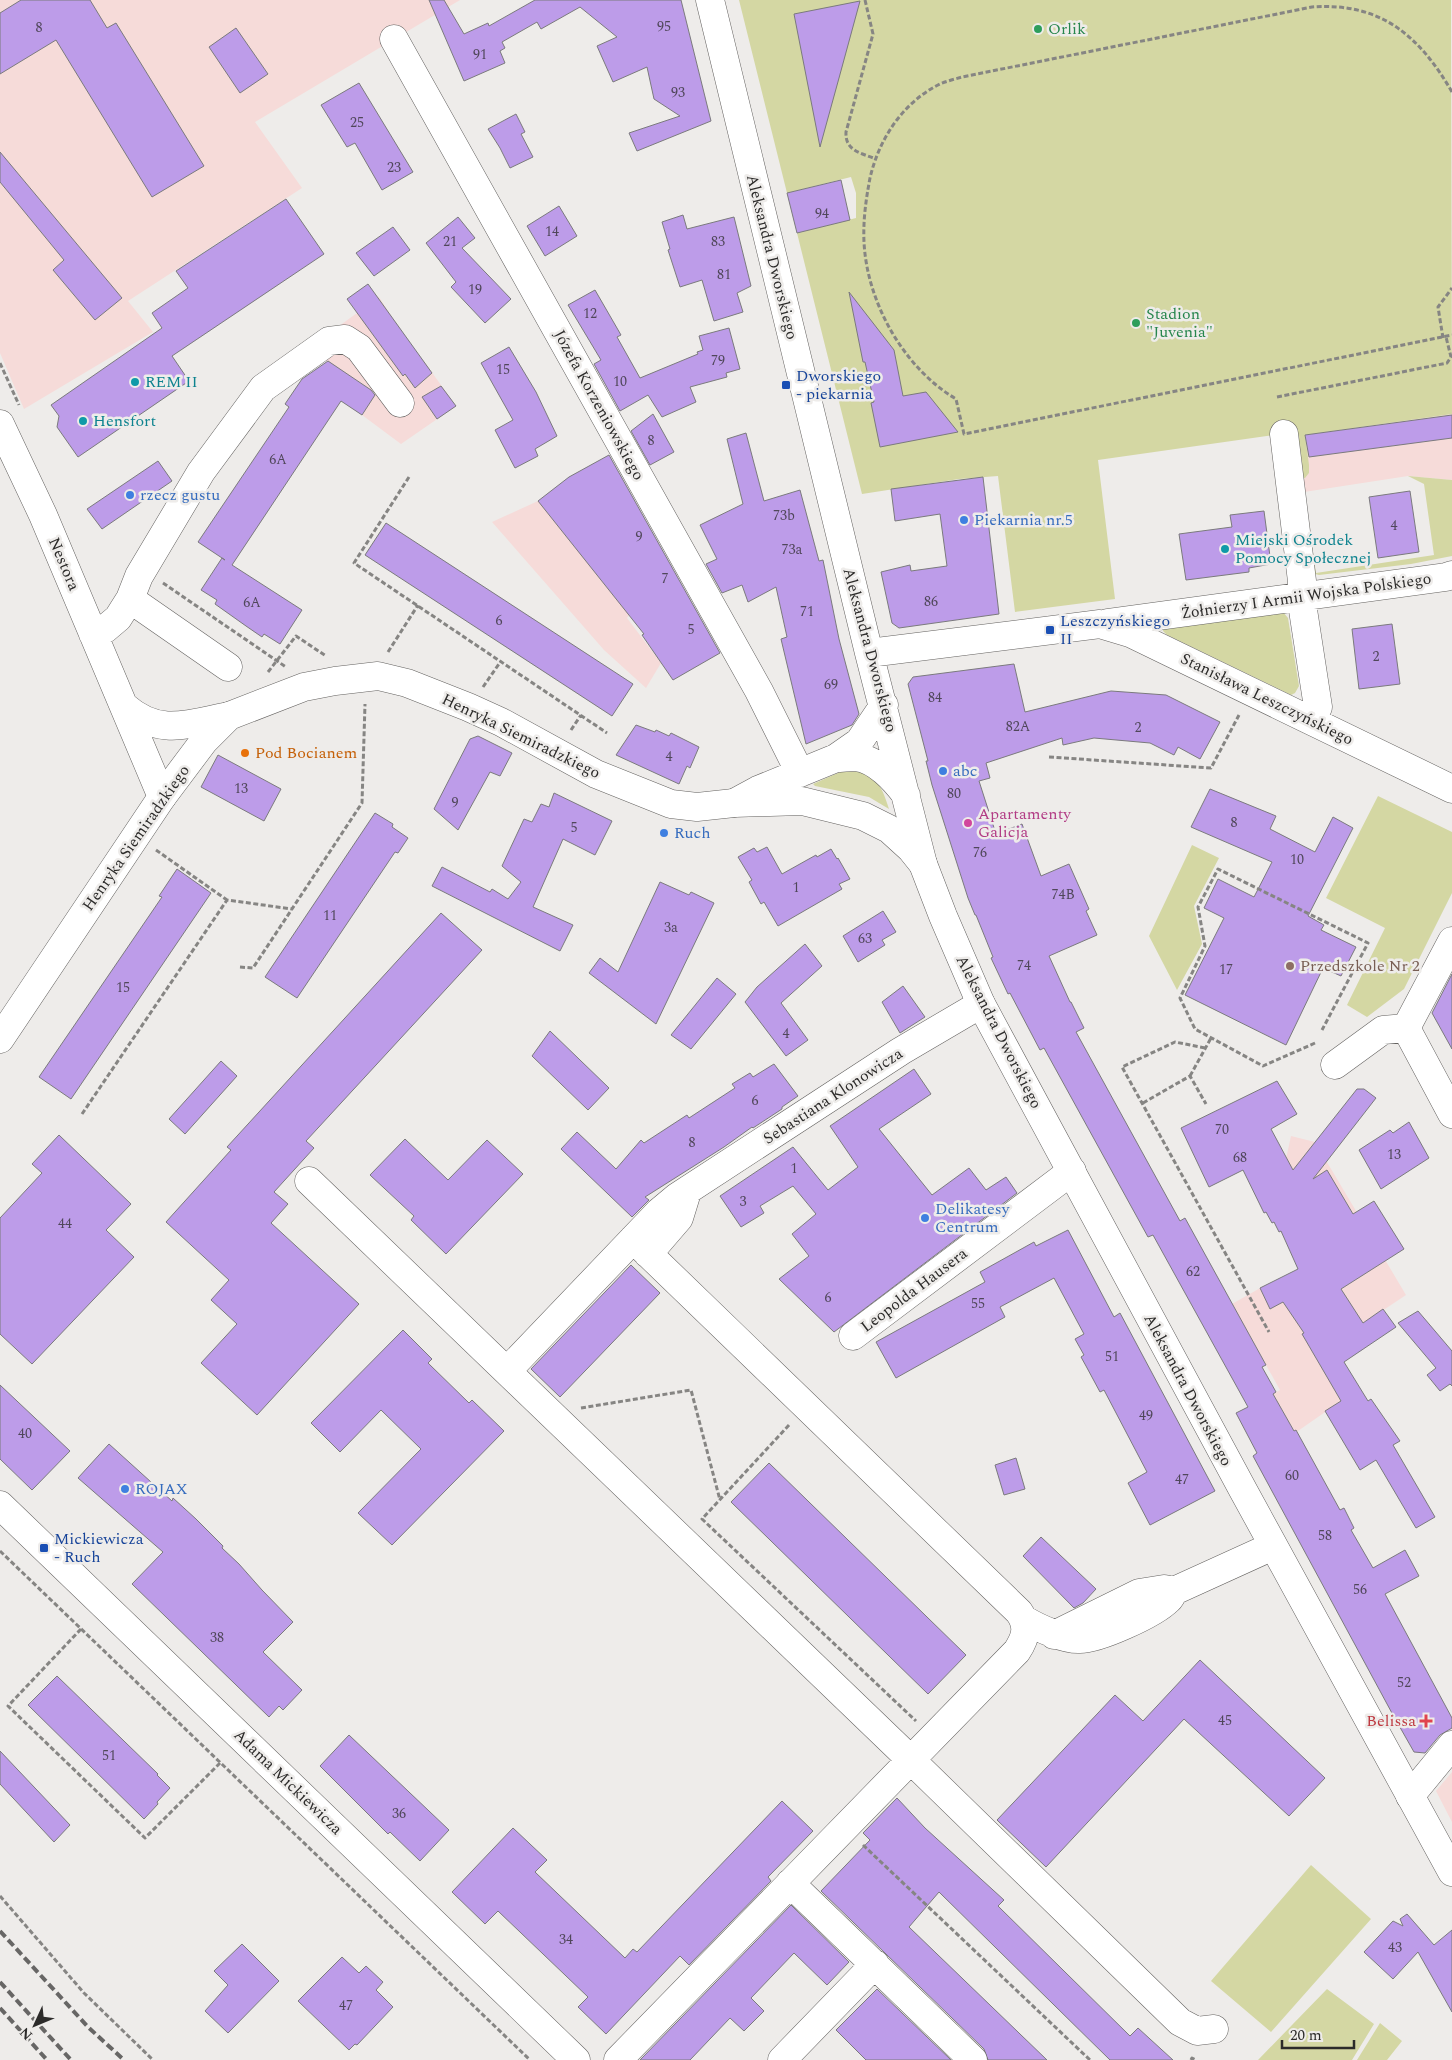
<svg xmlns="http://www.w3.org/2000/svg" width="1452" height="2060" font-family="Spectral,serif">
	<rect width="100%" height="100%" fill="#eeecea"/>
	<path fill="#f6dbd9" d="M0,0h460l-205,122 47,66 -174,113 25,31 -129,77 -24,-56z
		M379,297l42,65 2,-2 33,46 -55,38 -39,-29 14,-22 -55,-36 -8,-12z
		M1452,414v66l-44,-4 -104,16 -2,-13 7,-6 -4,-38z
		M555,488l87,108 -15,22 34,45 -15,25 -42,-38 -112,-128 46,-21z
		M1291,1136l24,6 91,153 -90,60 25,46 -46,32 -22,-39 7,-4 -48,-86 30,-17 46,-16 -49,-70 20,-10z
		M1452,1772v50l-16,-31z"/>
	<path fill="#d4d7a3" d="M739,0h712l1,414 -147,21 4,30v8l-4,5 -3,1 -8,-47 -196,28 17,139 -100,13 -17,-136 -39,3 -97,15 -65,-261 59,-15v-25l-5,-16 -64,16z
		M1408,476l44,4v76l-41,8 -92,11 -4,-1 -11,-82 12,81 118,-18 -10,-71z
		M1283,612l5,6 11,68 -4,7 -4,2 -124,-60 -4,-4v-2z
		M847,769c28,4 34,14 42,40l-20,-12 -54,-11 -2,-2z
		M1378,796l74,36v61l-48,96 -37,28 -20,-12 38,-77 -59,-30z
		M1192,845l27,13 -25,48 8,38 -25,46 -28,-54z
		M1311,1865l60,54 -100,113 -60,-51z
		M1327,1989l47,35 -22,36h-94z
		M1380,2023l22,18 -15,19h-30z"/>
	<path fill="#bd9ce9" stroke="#7b7a7d" d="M21,0h69l17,28 9,-5 88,143 -52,31 -96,-157 -56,34v-61z
		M429,0h15l20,34 24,-11 1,3 46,-26h146l30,121 -74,30 -8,-18 51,-17 -26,-17 -7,-32 -34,15 -16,-36 20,-9 -37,-30 -39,22 -4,-7 -35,20 3,6 -5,3 5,12 -41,18z
		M860,1l-21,77 -19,69 -26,-133z
		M236,28l32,46 -28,19 -31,-46z
		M359,83l54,89 -31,18 -27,-47 -8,4 -26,-42z
		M516,114l9,18 -4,2 12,23 -23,11 -10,-20 -12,-19z
		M0,152l122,146 -27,22 -42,-50 11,-10 -64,-78z
		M841,180l9,40 -53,13 -10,-40z
		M286,199l38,55 -152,102 17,25 -111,76 -21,-30 2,-11 -8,-11 111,-77 -10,-15 36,-25 -12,-17z
		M559,206l18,30 -32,20 -18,-30z
		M683,215l4,14 47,-12 17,69 -14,7 6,19 -29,9 -12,-41 -22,7 -12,-37 2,-1 -8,-27z
		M458,217l17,21 -13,10 49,51 -26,24 -34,-36 5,-5 -30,-39z
		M393,227l17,23 -36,26 -18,-23z
		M368,284l64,89 -17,15 -10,-14 -2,2 -56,-77z
		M595,290l26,45 -4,2 23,41 58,-24 -1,-2 6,-2 -4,-14 30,-8 11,41 -14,4 1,4 -37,10 6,15 -34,15 -14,-22 -28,16 -26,-47 7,-4 -33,-55z
		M849,292l45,58 9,46 23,-4 32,40 -78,15 -9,-44 3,-1 -9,-40h-2z
		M509,347l27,45 21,44 -22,13 3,7 -23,12 -20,-38 18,-10 -32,-57z
		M328,361l43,29 4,5 -13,20 -21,-14 -109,164 70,45 -22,34 -16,-10 -2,3 -16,-11 -31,-22 2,-4 -16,-10 21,-32 3,2 -27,-18 91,-135 -4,-3 17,-25z
		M441,386l15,20 -19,13 -15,-22z
		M653,414l21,38 -24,13 -19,-34z
		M1452,415v23l-143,19 -4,-22z
		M746,433l18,68 36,-11 19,71 4,-1 16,79 20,75 -7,11 -46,19 -25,-105 6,-2 -11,-50 -28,15 -6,-17 -20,8 -16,-29 11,-5 -17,-34 43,-21 -16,-65z
		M609,455l111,198 -47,27 -31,-45 2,-1 -106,-133 31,-24z
		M158,461l14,20 -70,48 -15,-20z
		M983,477l16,137 -100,14 -7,-5 -11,-51 29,-7 1,6 36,-5 -7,-52 -45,7 -4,-32z
		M1410,491l9,61 -41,6 -9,-61z
		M1264,511l7,53 -22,4v4l-63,8 -7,-46 53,-7 -2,-12z
		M386,523l247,161 -21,32 -247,-161z
		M1392,624l8,60 -41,5 -7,-60z
		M1014,664l11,48 86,-21 55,4 54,27 -20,37 -22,-12 -4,8 -24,-12 -56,-5 -31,7 -1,-7 -76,25 4,15 -11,3 17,53 26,-10 19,52 28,-12 20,45 -3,2 11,24 -48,21 21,46h1l13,26 -8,4 104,189 5,-3 81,147 -4,2 14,25 -3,2 21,37 2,-1 44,80 4,-2 10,20 -3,2 22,38 32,-18 14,26 -34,18 67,124v10l-12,7 -15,18 -11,-1 -21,-37 -140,-259 4,-3 -21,-40 12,-6 -95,-172 -5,2 -104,-189 -4,2 -30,-57 -2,1 -17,-36 2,-1 -17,-42h-1l-7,-17 -36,-113 -6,-24h2l-20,-77 5,-7z
		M636,725l19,7 1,-2 13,6 2,-3 28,14 -9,21 -3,-2 -8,18 -63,-29z
		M478,736l34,17 -12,23 -10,-4 -32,58 -24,-21 36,-70z
		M218,755l63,34 -17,32 -63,-34z
		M1210,789l66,27 -6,13 45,23 18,-35 20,11 -45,88 16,9 -3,5 35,17 -15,29 -18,-8 -37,77 -101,-50 39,-77 -20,-10 14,-29 36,18 18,-35 -81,-35z
		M554,793l58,28 -17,34 -32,-16 -30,68 40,18 -13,26 -128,-65 10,-19 48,25 2,-3 16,10 13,-17 -19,-16 22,-47 8,3 9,-18 8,3z
		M375,813l18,11 -1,3 16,11 -10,15 -3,-1 -98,146 -32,-21z
		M767,847l15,27 34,-19 1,2 14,-8 6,10 1,-1 12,21 -11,5 3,5 -64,37 -14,-24 -3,2 -12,-22 3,-2 -14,-23 16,-9 3,4z
		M177,869l34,24 -140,206 -32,-22 123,-180 -3,-1z
		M660,882l29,13 2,-3 23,11 -58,121 -67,-51 11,-15 18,14z
		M883,911l13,21 -14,8 3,5 -27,17 -15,-26z
		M441,913l41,37 -176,191 8,7 -40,44 14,12 -17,19 88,81 -102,111 -56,-52 36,-39 -26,-24 18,-20 -63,-58 65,-72 -4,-3z
		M805,944l17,22 -41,37 27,37 -22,16 -41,-54 12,-15z
		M1452,974v75l-20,-36z
		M717,978l19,16 -45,55 -20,-14z
		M903,986l22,31 -25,16 -18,-31z
		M550,1031l59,57 -21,22 -56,-54z
		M221,1061l16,15 -52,58 -16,-15z
		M774,1064l24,32 -16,11v2l-29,19 -1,-1 -28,20 -79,50 4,3 -17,17 -71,-68 16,-17 39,37 25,-29 3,3 43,-28 2,3 46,-30 -3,-4 18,-11 3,4z
		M914,1069l17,25 -52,35 53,66 37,-27 17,22 20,-13 11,16 -183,139 -55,-53 30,-23 -17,-22 24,-20 -23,-28 -33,20 4,7 -23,14 -21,-31 73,-49 35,43 30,-23 -28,-41z
		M1277,1081l20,33 -26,15 22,41 64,-81h7l12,9 -63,81 14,-9 26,44 21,-13 30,48 -63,40 22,34 20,-14 13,18 -52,35 24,39 3,-2 29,42 -7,4 42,72 -19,11 -40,-68 -16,10 -35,-59 16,-10 -39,-67 2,-1 -21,-31 -13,7 -10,-21 38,-19 -17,-38 -2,1 -5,-10 -2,1 -6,-11 -2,1 -21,-43 -34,17 -28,-59z
		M1409,1122l20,36 -48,31 -22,-39 31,-20 3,3z
		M59,1135l72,69 -25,26 28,27 -102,107 -32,-30v-116l42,-45 -10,-9z
		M405,1139l43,41 39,-40 36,34 -77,80 -35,-34 3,-4 -44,-41z
		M1068,1230l46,87 6,-4 95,178 -65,34 -22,-42 19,-11 -43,-82 -4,2 -14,-26 -5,-9 3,-2 -9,-16 9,-5 -30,-56 -54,29 5,10 -109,61 -20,-36 109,-60 -5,-10 54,-30 2,4z
		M631,1265l29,28 -100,104 -29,-28z
		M1418,1311l34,40v35l-2,-2 -10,7 -13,-16 9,-7 -38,-45z
		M403,1330l29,29 -4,4 41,40 3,-3 32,31 -112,114 -34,-32 63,-64 -40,-39 -41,42 -29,-29z
		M0,1385l70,66 -38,39 -32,-31z
		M109,1444l63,57 1,-3 23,21 27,27 -1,2 17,16 23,26 31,32 -30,30 39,38 -19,20 -4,-4 -10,11 -137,-133 31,-32 -85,-74z
		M1016,1458l9,31 -21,6 -9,-30z
		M769,1463l197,192 -38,39 -197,-192z
		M1041,1537l55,52 -13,14 -9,5 -51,-52z
		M1200,1660l125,118 -36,38 -105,-97 -138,148 -49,-47 118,-125 28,26z
		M57,1676l101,98 -1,1 13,13 -13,14 1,2 -14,15 -116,-114z
		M349,1735l100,95 -29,31 -30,-29 -2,2 -68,-68z
		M0,1751l70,74 -16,17 -54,-58z
		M897,1798l28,30 79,72 -6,6 132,130 8,-8 35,32h-63l-171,-168 -30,35 138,133h-59l-4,-11 -163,-158 49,-51 -7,-7z
		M782,1801l31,30 -45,46 3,4 -82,84 -9,-9 -74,78 -28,-27 10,-10 -90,-86 -13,13 -33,-32 61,-64 34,32 -12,12 90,86 8,-9 4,3z
		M791,1905l58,57 -22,23 -33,-32 -43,45 13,13 -20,20 -14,-13 -40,42h-50z
		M1407,1914l27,31 18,-15v82l-34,-60 -25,27 -29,-27 29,-31 10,5 -3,-7z
		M242,1944l37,37 -51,52 -23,-22 23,-26 -14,-14z
		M342,1957l17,16 7,-7 17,16 -7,8 17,17 -36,38 -2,-1 -6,6 -51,-49z
		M877,1989l74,71h-85l-30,-30z"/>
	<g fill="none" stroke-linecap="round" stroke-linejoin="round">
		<g stroke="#646260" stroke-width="29">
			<path id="minor" d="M710,0l159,653 54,211
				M394,39l365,652 41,82
				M0,424l43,91 119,282
				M1284,434l18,147 -1,16 17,110 -6,14
				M130,599l98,68
				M1107,623l339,-46 6,-2
				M93,634l12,-5 13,-11 12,-19 9,-23 62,-104 62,-84 66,-47 16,-2 14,9 41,55
				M869,653l231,-29 30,9 322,156
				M124,706c35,31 64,18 105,10
				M836,758c6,0 13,-1 20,-1 20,2 39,23 50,38
				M734,803l24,-13 78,-32 23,-16 25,-37
				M1452,941l-46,87 46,86
				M1335,1065l48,-35 23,-2
				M309,1181l601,578 270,263 17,9 17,-2
				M648,1254l31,-36 8,-26
				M853,1336l219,-165
				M507,1371l152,-159 18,-15 224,-146 80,-47
				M1025,1620c13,8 40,20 55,19 19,0 74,-25 88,-39 3,-2 4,-6 6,-9l99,-45
				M1054,1635l85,-42 25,-4 10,2
				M1410,1796l42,-51
				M790,1883l183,177
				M618,2060l399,-409c9,-14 12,-25 2,-39l-386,-373
				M782,2060l93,-96"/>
		</g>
		<g stroke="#646260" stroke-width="29">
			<path id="major" d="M0,1039l162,-242 42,-56 25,-25 75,-29 31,-6 43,-5 29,7 61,24 33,15 95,52 75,30 26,3 37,-4 68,-2 61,15 26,13 22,20 12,15 20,52 38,88 262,486 209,382
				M0,1505l576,555"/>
		</g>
		<path stroke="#868583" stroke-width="3" stroke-dasharray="5 2.5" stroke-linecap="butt" d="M865,0l8,34 -27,98c-1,19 15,21 30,27
			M1452,92c-33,-57 -72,-90 -140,-85l-350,70c-7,2 -15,4 -22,7 -37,18 -61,55 -70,94 -4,21 -7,42 -6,64 3,61 40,126 92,157l8,35 488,-99
			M1443,338l-5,-31 14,-19
			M0,363l19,42
			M1277,397l170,-34 4,-6 -5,-20
			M409,477l-55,86 253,170
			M163,583l123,84
			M388,652l30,-47
			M268,672l28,-36 30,20
			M483,687l18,-26
			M571,730l10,-15
			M1049,757l162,11 28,-53
			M156,850l71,50
			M240,967l13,1 109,-165 3,-99
			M1315,1043l-52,23 -68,-37 -15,-31 25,-52 -7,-39 20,-38 150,74 -46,87
			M1205,1048l-30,-6 -53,25 147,265
			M1190,1076l21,-38
			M1143,1103l47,-27 16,28
			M82,1114l145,-214 65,9
			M581,1408l110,-18 29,110
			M789,1425l-87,94 214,202
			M0,1551l530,509
			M81,1629l-73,77 137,132 75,-75
			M863,1845l227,215
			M0,1896l84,97 69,67
			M1191,2060l1,-2 4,2"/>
		<use href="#minor" stroke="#fff" stroke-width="28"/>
		<use href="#major" stroke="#fff" stroke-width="28"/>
		<path stroke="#676665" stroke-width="4" stroke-dasharray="8 4" stroke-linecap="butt" d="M0,1931l88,96 36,33
			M0,1982l71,78
			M0,2008l47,52"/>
	</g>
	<g fill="#2e9e5b" stroke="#eeecea" stroke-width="2">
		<circle cx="1038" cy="29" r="5"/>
		<circle cx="1136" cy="323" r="5"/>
	</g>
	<g fill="#0f9aa8" stroke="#eeecea" stroke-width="2">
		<circle cx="135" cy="382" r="5"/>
		<circle cx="83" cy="421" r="5"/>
		<circle cx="1225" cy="549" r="5"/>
	</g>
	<g fill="#1a4fb4" stroke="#eeecea" stroke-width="2">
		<rect x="781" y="380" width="10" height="10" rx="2.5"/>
		<rect x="1045" y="625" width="10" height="10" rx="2.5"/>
		<rect x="39" y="1543" width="10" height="10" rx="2.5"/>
	</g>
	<g fill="#3f7fe0" stroke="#eeecea" stroke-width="2">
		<circle cx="130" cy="495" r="5"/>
		<circle cx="964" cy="520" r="5"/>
		<circle cx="943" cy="771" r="5"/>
		<circle cx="664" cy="833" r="5"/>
		<circle cx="925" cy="1218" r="5"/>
		<circle cx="125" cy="1489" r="5"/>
	</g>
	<circle fill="#e8710a" stroke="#eeecea" stroke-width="2" cx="245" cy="753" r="5"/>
	<circle fill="#d1479c" stroke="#eeecea" stroke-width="2" cx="968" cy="823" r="5"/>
	<circle fill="#8d6e63" stroke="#eeecea" stroke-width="2" cx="1290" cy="966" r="5"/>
	<path fill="#e0444e" stroke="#eeecea" stroke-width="2" d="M1423.5 1713.5h5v5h5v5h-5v5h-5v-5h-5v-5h5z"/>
	<g text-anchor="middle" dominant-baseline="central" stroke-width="5" stroke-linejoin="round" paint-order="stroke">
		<g font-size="14" fill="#50475a">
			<text x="664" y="26">95</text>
			<text x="39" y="27">8</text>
			<text x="480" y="54">91</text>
			<text x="678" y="92">93</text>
			<text x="357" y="122">25</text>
			<text x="394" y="167">23</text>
			<text x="822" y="213">94</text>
			<text x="552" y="231">14</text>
			<text x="450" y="241">21</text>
			<text x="718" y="241">83</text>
			<text x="724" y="274">81</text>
			<text x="475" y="289">19</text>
			<text x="590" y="313">12</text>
			<text x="718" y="360">79</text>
			<text x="503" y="369">15</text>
			<text x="620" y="381">10</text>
			<text x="651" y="440">8</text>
			<text x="278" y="459">6A</text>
			<text x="784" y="515">73b</text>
			<text x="1394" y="525">4</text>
			<text x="639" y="536">9</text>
			<text x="792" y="549">73a</text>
			<text x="665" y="578">7</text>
			<text x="931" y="601">86</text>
			<text x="252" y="602">6A</text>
			<text x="807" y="611">71</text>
			<text x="499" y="620">6</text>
			<text x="691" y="629">5</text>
			<text x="1376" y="656">2</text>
			<text x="831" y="684">69</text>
			<text x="935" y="697">84</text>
			<text x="1018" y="726">82A</text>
			<text x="1138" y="727">2</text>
			<text x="669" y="756">4</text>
			<text x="241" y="788">13</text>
			<text x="954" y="793">80</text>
			<text x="455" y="802">9</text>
			<text x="1234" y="822">8</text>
			<text x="574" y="827">5</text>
			<text x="980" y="852">76</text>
			<text x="1297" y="859">10</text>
			<text x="796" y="887">1</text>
			<text x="1063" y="894">74B</text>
			<text x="330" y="915">11</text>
			<text x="671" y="927">3a</text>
			<text x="865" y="938">63</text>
			<text x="1024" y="965">74</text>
			<text x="1226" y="969">17</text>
			<text x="123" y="987">15</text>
			<text x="786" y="1033">4</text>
			<text x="755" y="1100">6</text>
			<text x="1222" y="1129">70</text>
			<text x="692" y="1142">8</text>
			<text x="1394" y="1154">13</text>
			<text x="1240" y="1157">68</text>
			<text x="794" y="1168">1</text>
			<text x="743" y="1201">3</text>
			<text x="65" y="1223">44</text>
			<text x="1193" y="1271">62</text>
			<text x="828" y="1297">6</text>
			<text x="978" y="1303">55</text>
			<text x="1112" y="1356">51</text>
			<text x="1146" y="1415">49</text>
			<text x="25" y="1433">40</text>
			<text x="1292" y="1475">60</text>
			<text x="1182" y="1479">47</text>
			<text x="1325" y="1535">58</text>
			<text x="1360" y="1589">56</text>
			<text x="217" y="1637">38</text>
			<text x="1404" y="1682">52</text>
			<text x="1225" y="1720">45</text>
			<text x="109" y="1755">51</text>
			<text x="399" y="1813">36</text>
			<text x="566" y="1939">34</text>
			<text x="1395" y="1947">43</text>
			<text x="346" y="2005">47</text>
		</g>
		<g font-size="16" fill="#27864d" stroke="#eeecea" text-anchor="start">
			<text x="1048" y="29">Orlik</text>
			<text x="1146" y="314">Stadion<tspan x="1146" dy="18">"Juvenia"</tspan></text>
		</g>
		<g font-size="16" fill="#2c2b2a" stroke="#eeecea">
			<text transform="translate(772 257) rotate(76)">Aleksandra Dworskiego</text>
			<text transform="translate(599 405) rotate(61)">Józefa Korzeniowskiego</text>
			<text transform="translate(64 564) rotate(67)">Nestora</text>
			<text transform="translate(1306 596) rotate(-8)">Żołnierzy I Armii Wojska Polskiego</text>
			<text transform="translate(870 650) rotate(75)">Aleksandra Dworskiego</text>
			<text transform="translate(1267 699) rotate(26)">Stanisława Leszczyńskiego</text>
			<text transform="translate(521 736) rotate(26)">Henryka Siemiradzkiego</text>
			<text transform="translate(136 838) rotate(-55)">Henryka Siemiradzkiego</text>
			<text transform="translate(999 1032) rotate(63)">Aleksandra Dworskiego</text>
			<text transform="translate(833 1096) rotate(-33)">Sebastiana Klonowicza</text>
			<text transform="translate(914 1290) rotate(-37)">Leopolda Hausera</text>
			<text transform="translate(1188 1390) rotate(62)">Aleksandra Dworskiego</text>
			<text transform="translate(288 1782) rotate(44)">Adama Mickiewicza</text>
		</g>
		<g font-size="16" fill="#164399" stroke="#eeecea" text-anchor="start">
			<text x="796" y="376">Dworskiego<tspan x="796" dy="18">- piekarnia</tspan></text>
			<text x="1060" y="621">Leszczyńskiego<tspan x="1060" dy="18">II</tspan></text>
			<text x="54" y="1539">Mickiewicza<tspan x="54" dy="18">- Ruch</tspan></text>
		</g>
		<g font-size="16" fill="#0d838f" stroke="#eeecea" text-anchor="start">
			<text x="145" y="382">REM II</text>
			<text x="93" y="421">Hensfort</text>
			<text x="1235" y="540">Miejski Ośrodek<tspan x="1235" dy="18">Pomocy Społecznej</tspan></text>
		</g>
		<g font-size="16" fill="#366cbe" stroke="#eeecea" text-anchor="start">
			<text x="140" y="495">rzecz gustu</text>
			<text x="974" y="520">Piekarnia nr.5</text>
			<text x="953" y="771">abc</text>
			<text x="674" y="833">Ruch</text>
			<text x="935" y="1209">Delikatesy<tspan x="935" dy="18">Centrum</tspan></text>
			<text x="135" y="1489">ROJAX</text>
		</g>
		<g font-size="16" fill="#c56008" stroke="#eeecea" text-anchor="start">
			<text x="255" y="753">Pod Bocianem</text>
		</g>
		<g font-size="16" fill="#b23c85" stroke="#eeecea" text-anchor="start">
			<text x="978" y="814">Apartamenty<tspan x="978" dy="18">Galicja</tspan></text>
		</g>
		<g font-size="16" fill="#785e54" stroke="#eeecea" text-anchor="start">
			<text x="1300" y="966">Przedszkole Nr 2</text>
		</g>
		<g font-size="16" fill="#be3a42" stroke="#eeecea" text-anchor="end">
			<text x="1416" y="1721">Belissa</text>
		</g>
	</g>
	<g transform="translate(35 2025) rotate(226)" stroke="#eeecea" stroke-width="4" paint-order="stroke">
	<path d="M0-4L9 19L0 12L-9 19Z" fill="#2c2b2a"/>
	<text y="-8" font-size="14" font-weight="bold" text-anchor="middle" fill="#2c2b2a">N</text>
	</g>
	<path d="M1282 2040v8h72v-8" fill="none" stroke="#2c2b2a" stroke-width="2.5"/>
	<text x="1290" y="2040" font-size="15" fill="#2c2b2a" stroke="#eeecea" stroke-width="4" paint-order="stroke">20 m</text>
</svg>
